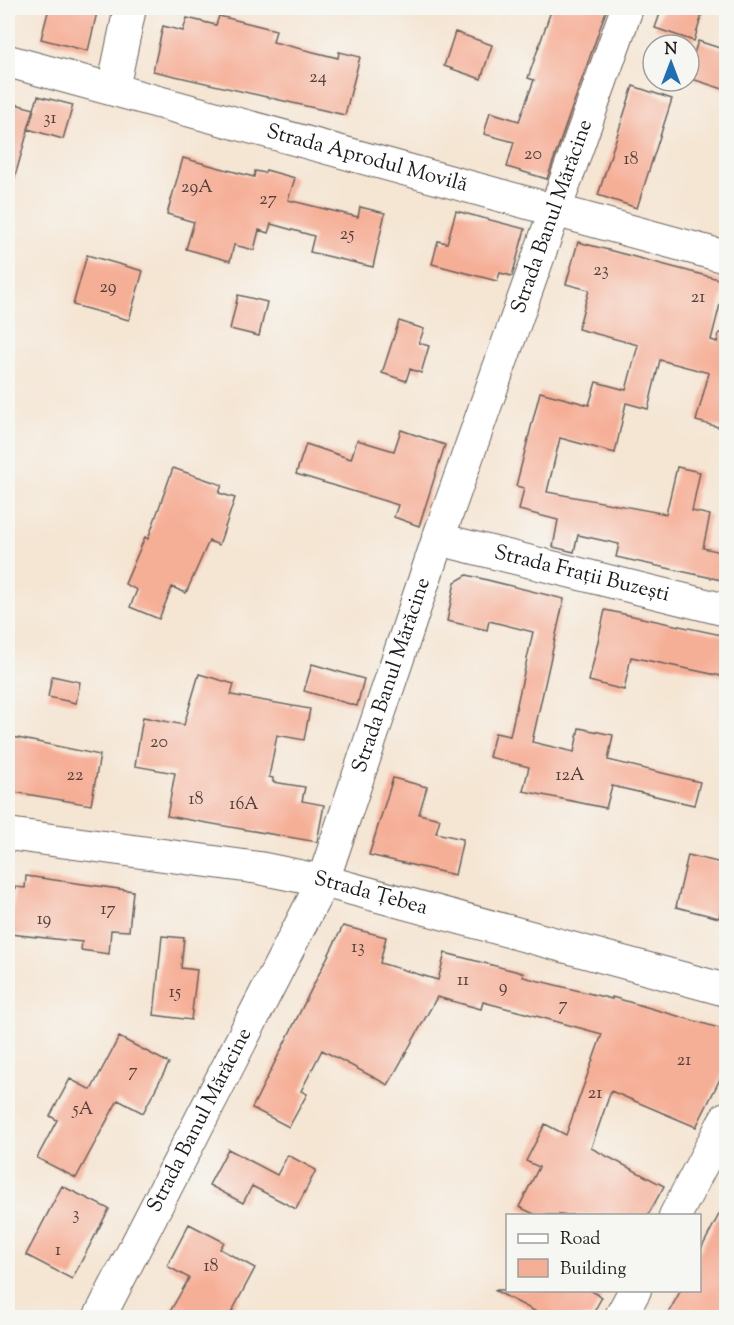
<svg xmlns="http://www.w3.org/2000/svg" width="734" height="1325" font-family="'Sorts Mill Goudy',serif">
	<rect width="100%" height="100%" fill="#f6f6f2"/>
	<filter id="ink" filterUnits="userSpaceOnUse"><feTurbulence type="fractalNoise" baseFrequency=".0167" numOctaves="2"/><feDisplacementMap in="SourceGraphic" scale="12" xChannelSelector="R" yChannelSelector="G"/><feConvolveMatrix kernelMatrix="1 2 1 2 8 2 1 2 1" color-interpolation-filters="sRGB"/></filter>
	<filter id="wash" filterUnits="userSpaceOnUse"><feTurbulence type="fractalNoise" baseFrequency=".008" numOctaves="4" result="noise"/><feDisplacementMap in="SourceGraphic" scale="24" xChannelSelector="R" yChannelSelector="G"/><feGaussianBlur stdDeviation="1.35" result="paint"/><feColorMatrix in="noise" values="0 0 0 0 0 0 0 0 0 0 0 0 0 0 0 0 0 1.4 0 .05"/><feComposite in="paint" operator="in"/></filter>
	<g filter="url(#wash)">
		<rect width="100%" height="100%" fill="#f5e5d3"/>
		<g id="blocks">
			<path fill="#f6af97" d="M49,8h49l-10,43 -47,-12z
				M552,8h55l-60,171 -40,-12 7,-25 -30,-8 6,-22 29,9 15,-41 -6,-2z
				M662,8h42l-10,33 -39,-13z
				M219,16l57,14 -3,12 65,16 1,-6 21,5 -15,58 -192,-44 10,-45 20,5 4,-13 29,7z
				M455,32l37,13 -11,34 -37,-13z
				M698,41l28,9v40l-37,-12v-9z
				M633,86l39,13 -35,109 -39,-13z
				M38,96l35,9 -10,34 -35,-10z
				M8,102l26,7 -20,71 -6,-1z
				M183,158l71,19 1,-6 10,2 1,-3 29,8 -7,22 70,17 2,-10 25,6 -12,54 -63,-15 4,-16 -43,-12 -3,9 -9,-3 -5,20 -20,-5 -4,16 -44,-12 8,-27 -27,-8z
				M456,211l69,18 -13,47 -12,-3 -3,8 -65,-17 6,-23 9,2z
				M578,242l148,39 -15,59 6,2 2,-9 7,1v95l-30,-8 13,-48 -49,-13 -12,49 -22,-6 -11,50 -55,-15 -13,54 119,22 11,-47 23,5 -8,39 18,4 -7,33 23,5v28l-110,-24 3,-13 -41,-9 -4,17 -21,-5 5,-27 -39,-10 5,-22 -8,-2 24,-94 49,13 7,-23 30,8 12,-45 -60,-16 11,-39 -23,-6z
				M87,255l56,16 -14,49 -56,-15z
				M238,295l29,7 -8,34 -29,-7z
				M399,321l25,8 -5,14 10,3 -8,27 -11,-4 -4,12 -24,-8z
				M401,430l44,15 -26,81 -25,-9 4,-12 -102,-31 10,-30 45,15 6,-19 37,11z
				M173,468l49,17 -3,8 16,5 -16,47 -10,-4 -23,52 -14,-6 -13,32 -29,-12 7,-17 -12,-6 20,-47 3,2z
				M467,575l97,24 -32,143 42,10 5,-24 34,7 -5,25 92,22 -6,23 -82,-19 -6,22 -83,-17 6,-24 -40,-10 6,-24 15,3 23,-104 -44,-11 -2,9 -40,-9 8,-39z
				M605,610l121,26v41l-95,-20 -7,33 -35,-9z
				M312,664l52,15 -7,27 -53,-15z
				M199,674l35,10 -3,11 79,14 -6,31 -27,-5 -8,42 4,1v4l32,5 -3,14 22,4 -7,37 -150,-26 8,-43 -40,-7 8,-49 41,8z
				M52,676l28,6 -4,21 -28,-6z
				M8,736l92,19 -9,50 -83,-14z
				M393,778l34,9 -8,27 21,5 -4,14 27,6 -8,36 -86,-20z
				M688,855l38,9v24l-7,30 -43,-11z
				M26,876l107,15 -4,40 -18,-1 -2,24 -28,-4 1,-8 -72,-8 5,-47 10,1z
				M343,926l43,11 -6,26 58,17 7,-27 78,20v4l89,22v-2l114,33v37l-30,60 -85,-36 -20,57 73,38 -16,29h-112l-17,-8 20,-40 -13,-6 19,-37 21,11 36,-101 -77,-21 -42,-11 -2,7 -44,-12 -49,88 -66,-35 -21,41 6,3 -18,33 -37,-19z
				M162,936l22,2 -3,30 16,2 -6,50 -37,-5z
				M119,1037l50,26 -26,50 -25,-13 -42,78 -39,-20 20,-38 -7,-4 20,-37 21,11z
				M228,1149l49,26 11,-20 28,15 -20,39 -44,-23 -9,17 -34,-18z
				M62,1186l47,23 -37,70 -46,-24z
				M726,1201v99l-9,17h-51l15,-27h18v-37z
				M189,1224l35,18 -4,7 35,19 -26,49h-62l22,-39 -22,-12z
				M494,1290h96l12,7 -11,20h-45z"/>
		</g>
	</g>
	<g filter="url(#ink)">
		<use href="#blocks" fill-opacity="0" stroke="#68625c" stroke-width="1.5"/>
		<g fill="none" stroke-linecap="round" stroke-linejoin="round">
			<g stroke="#68625c" stroke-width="34">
				<g id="street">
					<path id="s1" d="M8,61l718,196"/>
					<path d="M113,89l17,-81"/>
					<path id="s2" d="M438,539l288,71"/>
					<path id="s3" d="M8,834l251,34 64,13 403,109"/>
					<path d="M675,1216l51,-98"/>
					<path id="s4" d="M99,1318l224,-437 115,-342 189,-531"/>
					<path d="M620,1318l15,-28"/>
				</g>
			</g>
			<use href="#street" stroke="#fff" stroke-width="32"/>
		</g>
	</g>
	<g text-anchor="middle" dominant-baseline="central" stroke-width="4.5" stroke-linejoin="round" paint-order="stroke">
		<g font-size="18" fill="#52413b">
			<text x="318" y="78">24</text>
			<text x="50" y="119">31</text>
			<text x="533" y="155">20</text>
			<text x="631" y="160">18</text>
			<text x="197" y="188">29A</text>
			<text x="268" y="200">27</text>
			<text x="347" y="235">25</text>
			<text x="601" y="271">23</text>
			<text x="108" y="288">29</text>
			<text x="698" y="298">21</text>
			<text x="159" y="743">20</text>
			<text x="75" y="776">22</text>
			<text x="570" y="776">12A</text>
			<text x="196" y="800">18</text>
			<text x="244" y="805">16A</text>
			<text x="108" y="910">17</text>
			<text x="44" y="920">19</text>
			<text x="358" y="948">13</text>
			<text x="463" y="981">11</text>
			<text x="503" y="988">9</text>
			<text x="175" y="993">15</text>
			<text x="563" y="1006">7</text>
			<text x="684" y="1061">21</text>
			<text x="133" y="1072">7</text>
			<text x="595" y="1094">21</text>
			<text x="83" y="1110">5A</text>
			<text x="76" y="1215">3</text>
			<text x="58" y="1251">1</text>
			<text x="211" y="1267">18</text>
		</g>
		<g font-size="21" fill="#1c1c1c" stroke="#f6f6f2">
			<text stroke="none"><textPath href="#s1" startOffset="372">Strada Aprodul Movilă</textPath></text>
			<text stroke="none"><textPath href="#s4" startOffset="1194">Strada Banul Mărăcine</textPath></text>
			<text stroke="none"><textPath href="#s2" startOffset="148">Strada Frații Buzești</textPath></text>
			<text stroke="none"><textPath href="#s4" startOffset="708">Strada Banul Mărăcine</textPath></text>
			<text stroke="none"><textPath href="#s3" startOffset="368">Strada Țebea</textPath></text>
			<text stroke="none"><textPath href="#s4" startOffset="222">Strada Banul Mărăcine</textPath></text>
		</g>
	</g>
	<rect width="734" height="1325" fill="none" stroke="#f6f6f2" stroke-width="30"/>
	<rect x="506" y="1214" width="195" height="78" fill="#f6f6f2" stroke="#9f9f9c" stroke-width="1.5"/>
	<rect x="518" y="1234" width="30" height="9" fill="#ffffff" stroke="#9f9f9c" stroke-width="1.5"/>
	<text x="560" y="1244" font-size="18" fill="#1c1c1c">Road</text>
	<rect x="518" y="1259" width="30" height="18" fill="#f6af97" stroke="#9f9f9c" stroke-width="1.5"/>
	<text x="560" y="1274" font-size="18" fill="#1c1c1c">Building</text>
	<g transform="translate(671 63)"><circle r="28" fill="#f6f6f2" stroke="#9f9f9c" stroke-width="1.5"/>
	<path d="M0-4.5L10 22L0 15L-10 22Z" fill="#1f6fb2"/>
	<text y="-9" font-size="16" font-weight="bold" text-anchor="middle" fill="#1c1c1c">N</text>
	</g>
</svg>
